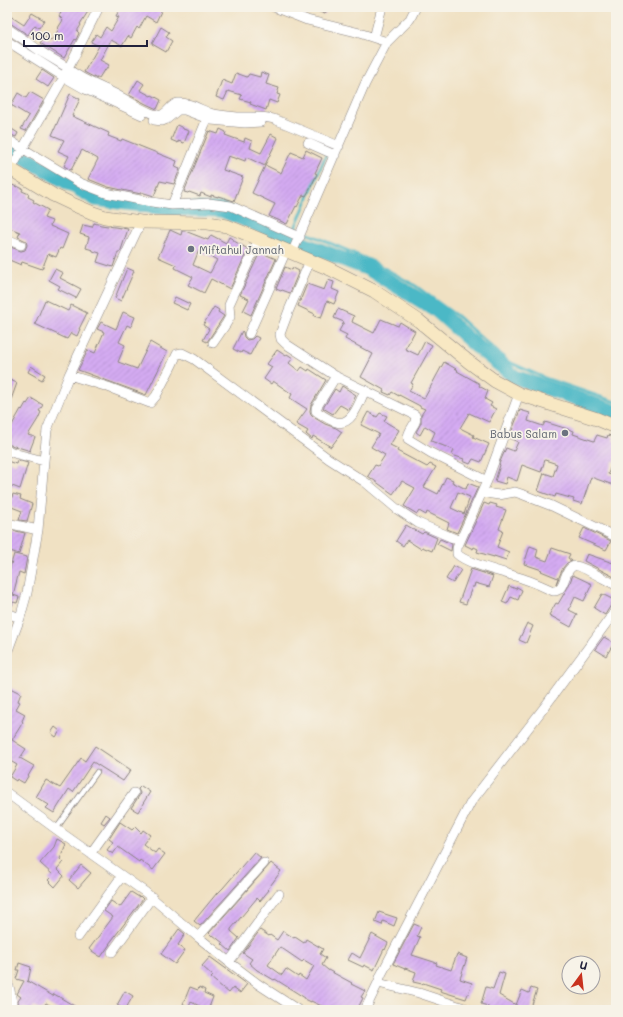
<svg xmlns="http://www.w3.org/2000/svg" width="623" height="1017" font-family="Mali,sans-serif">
	<defs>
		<pattern id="building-hatch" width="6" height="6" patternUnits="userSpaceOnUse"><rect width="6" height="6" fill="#d4abf2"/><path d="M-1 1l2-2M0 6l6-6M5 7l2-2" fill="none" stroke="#b693d0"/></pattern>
	</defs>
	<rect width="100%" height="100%" fill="#f7f3e8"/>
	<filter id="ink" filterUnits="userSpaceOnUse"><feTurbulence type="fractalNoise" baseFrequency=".025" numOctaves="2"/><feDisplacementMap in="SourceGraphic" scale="8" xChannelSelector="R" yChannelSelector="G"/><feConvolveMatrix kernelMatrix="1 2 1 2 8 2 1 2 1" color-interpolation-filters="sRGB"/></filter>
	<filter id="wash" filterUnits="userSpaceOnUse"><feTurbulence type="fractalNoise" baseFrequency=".012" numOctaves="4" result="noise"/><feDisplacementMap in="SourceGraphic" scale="16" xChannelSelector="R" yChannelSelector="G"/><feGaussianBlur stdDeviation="0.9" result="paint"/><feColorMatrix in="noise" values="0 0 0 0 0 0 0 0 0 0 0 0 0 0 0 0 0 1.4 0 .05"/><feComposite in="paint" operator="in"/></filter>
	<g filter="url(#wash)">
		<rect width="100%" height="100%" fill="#f0e1c3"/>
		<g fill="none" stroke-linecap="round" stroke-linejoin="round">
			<path stroke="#4bb8c6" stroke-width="2.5" d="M328,145l2,1 -35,82 79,34 42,24 41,30 21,19 31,27 36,16 71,24"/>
			<path stroke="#4bb8c6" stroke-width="15" d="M7,147l89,52 70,9 56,2 84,35 63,24 66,40 41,37 39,31 101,35"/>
		</g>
		<g id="blocks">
			<path fill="url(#building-hatch)" fill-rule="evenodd" d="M56,7h28l5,3 -9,14 1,1 -4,6 2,2 -3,7 -1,-1 -11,19 -24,-15 4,-6 7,4 8,-12 -1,-1 5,-8 -4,-4 3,-5z
				M121,7h42l-7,15 -10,-6 -7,13 -2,-2 -6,11 -3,-2 -6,10 -11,-6 -11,20 9,5 -4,6 -1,-1 -5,8 -2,-1v2l-13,-7 15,-26 -8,-4 5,-8 4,3 6,-10 5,4 8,-14 -3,-1z
				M307,7h21l-3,7z
				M32,13l12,7 -5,8 -4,-3 -7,10 -18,-12 -3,-1v-8l17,11z
				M161,27l8,5 -3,5 6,4 -6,11 -14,-8z
				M42,70l12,8 -6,9 -12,-8z
				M261,72l8,3 -3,9 13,4 -2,6 3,1 -3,8 -8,-3 -3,10 -16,-6 1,-2 -11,-3 2,-4 -14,-4 -4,9 -8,-3 6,-17 10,4 4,-11 11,4 2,-3 11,3z
				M138,80l6,4 -4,6 11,6 1,-1 9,5 -4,9 -11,-5 -17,-9z
				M30,92l14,8 -18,31 -5,-2 8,-13 -18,-11 7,-12 8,5z
				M70,94l10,5 -8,17 37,17 -1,3 13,5 1,-2 55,22 -2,6 5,2 -6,15 -14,-3 -6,15 -13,-4v2l-33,-7 -20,-8 10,-20 -16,-9 -11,20 -7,-4 5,-10 -11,-5 6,-11 -12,-5z
				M177,125l6,3v1l6,2 -5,12 -6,-2v2l-7,-3z
				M7,126l11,7 -2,4 -9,-4z
				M220,129l6,3 -1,3 19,7 1,-4 7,3 -2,7 11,5 10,-19 7,4 -13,27 16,8 10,-21 12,5 3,-7 16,8 -7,15 2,1 -7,15 -4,7 -3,-1 -6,12 -1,-1 -9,18 -18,-8 6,-12 -23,-11 13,-27 -19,-9 -1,4 -8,-3v1l-9,-3 -5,14 20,7 -9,24 -16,-5v1l-7,-2v2l-10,-4 -1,3 -11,-4 -1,1 -4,-1 25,-61 9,3z
				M10,184l7,3v-1l6,3 -1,2 7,3 -1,3 6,3 -1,2 15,8 -4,8 8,3 -2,5 18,8 -6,15 -2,-1 -4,9 -8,-3 -6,15 -20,-7 -1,3 -14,-6v-10l1,-3 13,5 4,-1 2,-5 -1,-4 -8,-4 2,-5 -13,-5v-36z
				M94,223l7,2 27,4 -7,21 -1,2h-2l-5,15 -16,-5 3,-9 -7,-2v-1l-7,-2 3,-11 -9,-3 3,-9 9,2z
				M170,230l11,5 1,-4h3l23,9 3,-5 15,8 3,-6 5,3v1l14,8 -18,40 -19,-10 -7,14 -16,-8 5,-8 -18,-9 1,-3 -18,-8zM199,250l18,10 -7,13 -17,-8z
				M260,252l16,7 -25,56 -8,-4 6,-12 -9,-4z
				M285,267l7,3 1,-2 6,3 -9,22 -8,-3 -1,1 -5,-2z
				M127,268l7,3 -13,30 -6,-3z
				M55,269l8,4 -3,5 21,11 -5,9 -18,-9 2,-3 -11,-6z
				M328,280l6,2 -2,7 7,3 -5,12 -7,-3 -6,17 -7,-2 1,-2 -17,-8 9,-22 17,6z
				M175,297l15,7 -3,6 -15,-7z
				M45,300l23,11 3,-6 16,8 -8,16h1l-3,7 -6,-3 -4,6 -32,-15z
				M214,307l5,3 -1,2 6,4 -17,26 -4,-2 6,-11 -6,-4z
				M338,309l16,7 -2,6 22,11 7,-14 17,7 2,-4 8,5 7,4 -10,18 13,6 7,-14 7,4 -21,38 2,1 -4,7 15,8 20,-37 14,8 -1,1 23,13 -1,2 9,5 -3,8 7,4 -2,3 6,3 -7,13 -20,-9 -9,15 14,7 -1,2 16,7 -8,18 -8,-3 -3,5 -7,-3 1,-2 -12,-4 2,-5 -23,-9 4,-9 -10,-6 -5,9 -4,-3 5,-9v-8l4,-6 -5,-2v-1l-21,-11v1l-7,-4 -2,3 -7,-3 1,-2 -23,-13 12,-23 -28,-15 2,-4 -8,-4 5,-9 -10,-4z
				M123,312l12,5 -4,10 -4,-2 -8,17 6,3 -7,17 19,7 13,-27 17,10 -21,43 -68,-25 10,-20 7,3 9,-21 -7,-3 4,-7 15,7z
				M242,331l1,1 1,5 3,3 5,-1 3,-3 4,2 -9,17 -8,-4 -1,2 -8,-4z
				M277,350l9,6 1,-2 6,4 -4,5 10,8 3,-4 6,4 1,-2 17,11 -15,25 -1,6 1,3 4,4 10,6 11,4 6,4 -11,15 -18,-11 -1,3 -6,-5 2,-3 -12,-7 11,-15 -17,-11 2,-4 -19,-13 -2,3 -7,-5 8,-12 -5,-3z
				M31,366l14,9 -3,5 -14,-8z
				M10,380l7,3 -9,25 -1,-22z
				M342,386l14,9 -7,15 -9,-5 -7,9 -10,-6 12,-19 4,3z
				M31,398l12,7 -4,6 2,1 -3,7 -10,16 7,2 -5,13 1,1 -24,-7v-21l5,2 9,-16 1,1 4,-7 1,1z
				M520,410l10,3 -2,8 15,5 2,-4 29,9 -1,3 21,7 3,-6 10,3 1,-3 6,2 -1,4h3v21l-3,-1 -5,13 8,2v10l-25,-9 -9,27 -9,-3 1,-2 -18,-5 -1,3 -17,-6 6,-18 9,3 4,-12 -12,-4 -4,12 -19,-7 -5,16 -10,-4 -2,7 -10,-3 5,-16 -1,-1 7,-16 8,3 4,-9 -9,-4z
				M368,412l9,5 3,-4 7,3 -3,5 15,9 -9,15 8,4 -1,2 30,16 3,-3 6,3 -12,20 14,7 8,-17 7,3 -1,2 14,7 2,-6 10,4 -21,46 -10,-4 2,-6 -22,-11 -1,3 -7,-4 -2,3 -13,-8 11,-18 -13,-7 -9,13 -25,-18 7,-11 3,1 7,-11 -14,-8 8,-13 -18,-9zM458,492l12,5 -6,17 -13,-6z
				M17,460l11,3 -8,26 -13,-5v-23l9,3z
				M13,494l8,2 -1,3 12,5 -5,17 -8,-1 3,-9 -13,-5z
				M484,503l5,2 1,-2 7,2 -1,2 10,3 -7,19 4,2 -6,16 12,5 -3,8 -12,-4v1l-17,-5 1,-3 -4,-2 -1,2 -8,-4z
				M406,525l16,9 2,-2 13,6 -5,13 -10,-4 -1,2 -14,-9 -4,6 -7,-5z
				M584,528l27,13 -5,9 -27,-12z
				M7,529l18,4 -6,21 -12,-4z
				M440,539l12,5 -1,7 -14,-7z
				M530,546l8,3 -2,8 11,4 5,-13 18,6 -2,4 4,3 -5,2 -4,5 -7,16 2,-6 -17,-7 1,-1 -18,-6z
				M14,554l13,3 -3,17 -5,-2 -6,23 6,2 -2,6 -4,-1 -2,6 -4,-1v-37l2,1z
				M587,554l29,10v14l-32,-17z
				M454,566l7,4 -8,13 -7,-4z
				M471,569l22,7 -4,11 -14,-4 -1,4h-2l-6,17 -7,-2z
				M573,575l19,9 -8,17 -9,-4 -6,13 8,4 -6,13 -22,-12 7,-12 2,1 10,-17z
				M509,586l7,3 1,-2 5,3 -4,10 -7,-3 -4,7 -5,-2z
				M602,594l12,6 -9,15 -11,-7z
				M527,623l6,3 -7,17 -7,-3z
				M604,637l10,6 -8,13 -11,-7z
				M7,686l14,7 -3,8 2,1 -4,7 9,5 -3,7 1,1 -11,18 14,9 -6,9 14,8 -10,17 -7,-4 -1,2 -6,-4 7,-12 -10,-6z
				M55,727l5,4 -4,6 -5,-4z
				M95,746l36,24 -8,11 -30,-19 -20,30 -4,-3 -15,24 -8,-5 3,-3 -13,-8 10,-17 14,8 21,-30 4,3z
				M141,786l9,6 -8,13 -4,7 -7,-4 8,-12 1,-3 -2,-4z
				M106,814l4,3 -6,7 -3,-2z
				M120,822l12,8 3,-3 6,6 2,-3 7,5 -7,9 12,9 3,-4 7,5 -12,16 -13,-10 -1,2 -21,-15 -5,7 -6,-4 6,-8 -4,-3z
				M57,839l9,5 -6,15 3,3 -6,7 7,7 -9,11 -7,-7 5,-5 -13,-12 14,-16z
				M254,852l7,6 -61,68 -6,-5 23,-28v1l6,-6z
				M271,863l10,8 -13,18 1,1 -9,11 -3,-3 -26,31v2l8,7 -9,13 -8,-7 1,-1 -10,-8 -1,1 -3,-3z
				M81,865l10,8 -13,15 -9,-8z
				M131,892l8,5 1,-1 3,3 -34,45h1l-9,13 -12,-8 24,-32 -9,-6 7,-10 9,6z
				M379,912l18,6 -3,8 -11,-5 -1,4 -7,-3z
				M414,924l7,3 -4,9 3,1 -8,18 25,8 -1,2 15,5 6,-16 10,4 -7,21 12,4 -6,16 -26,-8 1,-2 -18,-6 -1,1 -9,-2 3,-10 -11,-4v1l-12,-5z
				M179,929l6,5 -7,11 7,5 -10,14 -14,-10z
				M260,930l9,6 1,-1 7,5 6,-9 11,7 1,-1 9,6 2,-4 17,10 -3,5 6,4 -4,7 6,5 24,13 -1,1 14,7 -4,6 2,1 -6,12h-27l-19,-9v1l-6,-3v-1l-30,-19 -1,1 -17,-10 -8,-7 3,-4 -9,-6zM280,947l22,15 2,-2 10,6 -8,14 -7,-5 -1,2 -12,-8 -4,6 -14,-10z
				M372,934l16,9 -3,7 -1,-1 -10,21 -10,-5 -1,2 -15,-7 4,-7 8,5z
				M210,957l37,27 -7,9 -7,-5 -4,5 -18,-15 2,-2 -11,-10z
				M19,963l12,4 -3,15 -1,-1 26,15 1,-2 7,4 20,12h-23l-12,-7 -5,7 -7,-4 -2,4h-3l-6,-3 -1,3 -3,-1 -1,-8 3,-4 -4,-3 7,-13 -8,-2 3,-9h-2z
				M499,972l6,2 -6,21 17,10 6,-15 7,3 2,-5 6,2 -7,20h-43l1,-4 -7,-2 5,-17 7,2z
				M190,987l8,3 1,-3 6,3 -1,3 9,4 -5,13 -17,-8 -2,5 -6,-3z
				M125,991l8,5 -8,14 -8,-5z"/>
		</g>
	</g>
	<g filter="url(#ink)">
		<use href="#blocks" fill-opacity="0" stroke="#89827f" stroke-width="1"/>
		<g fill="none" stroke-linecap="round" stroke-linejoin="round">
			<g stroke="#89827f" stroke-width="6">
				<path id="lane" d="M56,829l41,-57"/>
			</g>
			<g stroke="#89827f" stroke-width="10">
				<path id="street" d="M274,7l33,13 49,12 31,10
					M7,28l36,25 25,15
					M374,38l8,-31
					M7,41l57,36 21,12 57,26
					M68,69c15,12 34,18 51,27 10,5 28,18 39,19 8,2 12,-11 20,-12 12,-1 24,8 35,11 9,1 19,3 28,3 12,0 22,-1 33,2l65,27
					M154,120l8,1 5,-2 11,-9h7l26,10 34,3 16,-1
					M7,139l73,44 26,10 39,8 27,4 37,-2 22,3 69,31
					M308,143l27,12
					M11,169l53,-92 35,-70
					M172,205l37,-91
					M7,239l14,6
					M292,253l73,-169 22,-42 23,-23 6,-12
					M310,261l-21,49 -9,24 1,5 5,5 51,33 78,38c4,9 -8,14 -7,24l23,14 56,28
					M249,334l37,-83
					M213,343l13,-19 4,-7 -1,-12 30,-66
					M69,375l39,12 42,16 6,-7 16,-31 5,-11 5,-1 12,6 135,100 36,23 32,27 21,14 42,18
					M336,376l-20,32v3c6,4 13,9 20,11 16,5 24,-21 29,-32
					M519,394l-32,87 -30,67v6c11,11 51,19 67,25 10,3 20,8 29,12 13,1 10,-22 21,-25 5,-2 35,16 42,19
					M7,450l10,4 27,7
					M482,492l10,2 7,1 16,-3 9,3 28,11 64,31
					M7,523l31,7
					M7,613l13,5
					M7,653l13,-35 7,-25 11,-63 6,-69 3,-31 22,-55 72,-153
					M7,793l49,36 89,63 53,45 31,25 29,22 40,26
					M91,853l43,-60
					M78,937l44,-61
					M198,937l66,-74
					M112,952l40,-55
					M229,962l50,-68
					M7,981l3,9 3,20
					M378,983l41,10 51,17
					M365,1010l13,-27 3,-8 90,-173 75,-97 70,-95"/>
			</g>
			<g stroke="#89827f" stroke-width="14">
				<path id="secondary" d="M7,167l46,28 19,9 21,9 12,4 36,5 67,1 19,3 32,13 71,30 44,22 45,30 50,41 26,19 24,13 78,25 19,8"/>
			</g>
			<use href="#lane" stroke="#fff" stroke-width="4.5"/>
			<use href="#street" stroke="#fff" stroke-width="9"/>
			<use href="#secondary" stroke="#f8e8c3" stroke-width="13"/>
		</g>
	</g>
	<g fill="#6b7280" stroke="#f7f3e8" stroke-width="1.5">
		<circle cx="191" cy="249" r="4"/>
		<circle cx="565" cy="433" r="4"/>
	</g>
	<g text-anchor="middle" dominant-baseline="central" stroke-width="3.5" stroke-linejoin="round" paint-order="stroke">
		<g font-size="11" fill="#5b616d" stroke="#f7f3e8" text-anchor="start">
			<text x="199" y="249">Miftahul Jannah</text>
			<text x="557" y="433" text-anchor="end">Babus Salam</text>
		</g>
	</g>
	<rect width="623" height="1017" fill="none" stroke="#f7f3e8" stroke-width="24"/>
	<g transform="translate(581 975) rotate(15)"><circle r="19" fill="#f7f3e8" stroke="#a29fa3"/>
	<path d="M0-3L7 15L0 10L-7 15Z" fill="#c8321e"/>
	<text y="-6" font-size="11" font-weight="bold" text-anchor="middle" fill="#22223b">U</text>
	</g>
	<path d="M24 40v6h123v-6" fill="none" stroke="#22223b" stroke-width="2"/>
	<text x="30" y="40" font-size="12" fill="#22223b" stroke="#f7f3e8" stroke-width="3" paint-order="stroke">100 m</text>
</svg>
